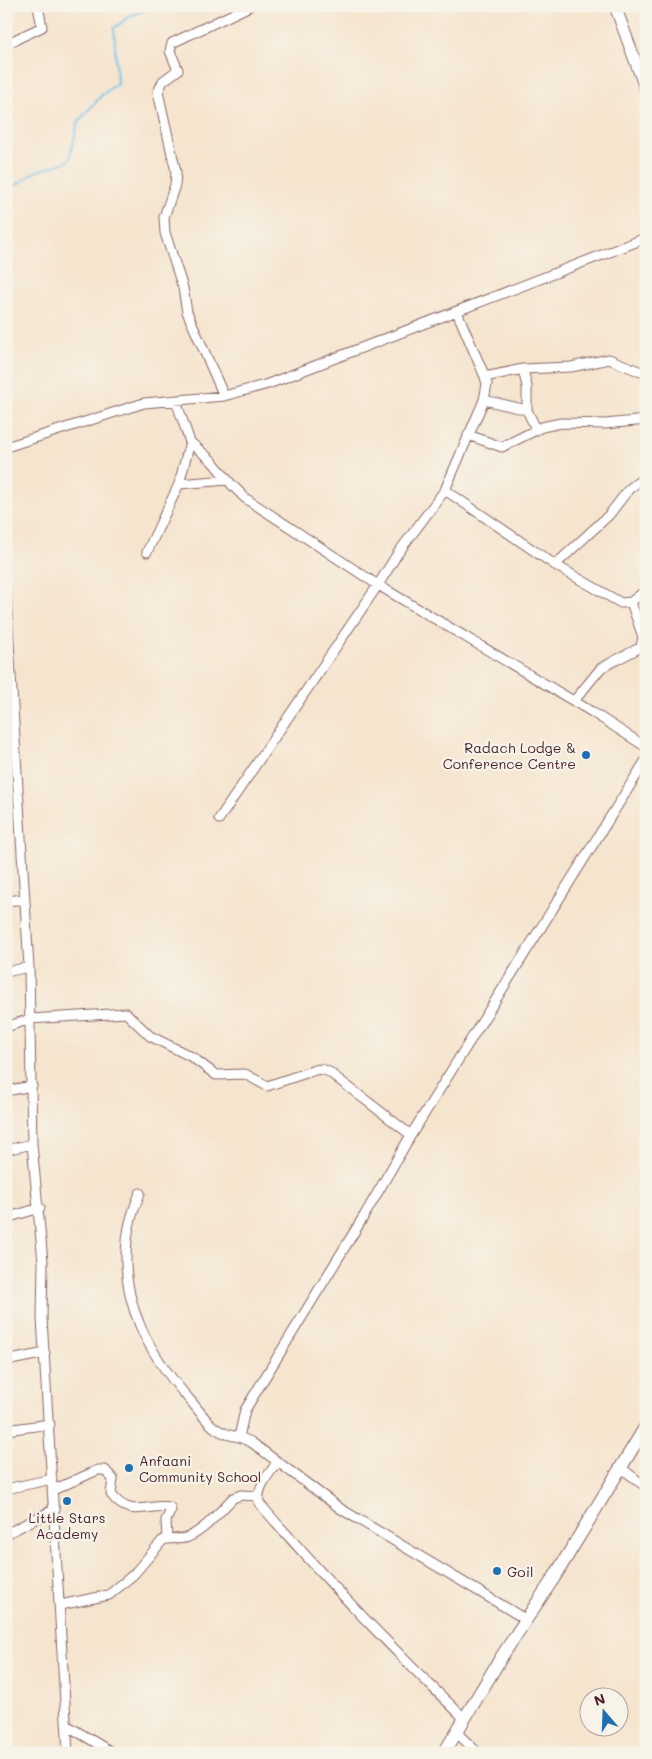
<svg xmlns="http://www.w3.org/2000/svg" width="652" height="1759" font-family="Mali,sans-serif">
	<rect width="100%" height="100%" fill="#f7f3e8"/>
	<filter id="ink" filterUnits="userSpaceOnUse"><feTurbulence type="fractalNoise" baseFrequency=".02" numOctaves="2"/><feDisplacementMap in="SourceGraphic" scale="10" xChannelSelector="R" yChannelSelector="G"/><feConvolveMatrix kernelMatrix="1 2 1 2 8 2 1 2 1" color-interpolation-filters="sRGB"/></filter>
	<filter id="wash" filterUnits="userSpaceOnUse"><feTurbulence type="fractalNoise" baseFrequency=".0096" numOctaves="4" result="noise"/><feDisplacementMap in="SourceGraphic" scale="20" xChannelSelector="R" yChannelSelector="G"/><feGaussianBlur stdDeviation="1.12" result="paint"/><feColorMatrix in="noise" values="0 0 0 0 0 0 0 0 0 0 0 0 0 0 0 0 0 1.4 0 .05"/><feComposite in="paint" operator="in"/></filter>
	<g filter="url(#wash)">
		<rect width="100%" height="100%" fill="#f5e4ce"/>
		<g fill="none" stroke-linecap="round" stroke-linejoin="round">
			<path stroke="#69bee6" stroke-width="2" d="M6,192l29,-20 34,-11 9,-39 23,-26 16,-13 -3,-55 15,-11 25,-11"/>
		</g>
	</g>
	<g filter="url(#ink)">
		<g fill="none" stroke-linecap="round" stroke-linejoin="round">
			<g stroke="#866464" stroke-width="11">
				<path id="minor" d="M6,44l36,-17 -4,-21
					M523,369l4,18v23l9,19
					M485,377l38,-8 48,-2 38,-8 37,15
					M224,396l-37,-84 -4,-24 -18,-55 -1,-16 11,-32 1,-13 -18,-80 5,-11 15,-11 -8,-19 2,-8 78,-37
					M484,400l43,10
					M176,401l14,41 22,19 19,23 14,14 133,87 214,127 54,35
					M468,435l34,12 40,-20 19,-4 44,1 41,-4
					M6,447l138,-44 80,-7 44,-12 378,-146
					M179,484l48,-4
					M445,490l110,75 66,38 10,-1 15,-12
					M147,552l32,-68 11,-42
					M555,565l54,-50 20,-26 17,-13
					M6,594l23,373 3,177 11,118 -1,56 26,435
					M574,701l27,-33 40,-21 2,-10 -12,-35
					M219,819l159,-234 20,-32 47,-63 39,-90 3,-16 -2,-7 -28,-65
					M6,901l19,-2
					M6,972l23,-5
					M6,1027l24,-8 96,-6 24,23 42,21 24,18 29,-1 22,12 48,-16 7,-1 7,3 82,63
					M6,1091l26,-5
					M6,1150l26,-6
					M140,1193c-6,15 -12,31 -13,48 -7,62 22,113 62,158 17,19 22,34 50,38
					M6,1218l34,-10
					M6,1361l39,-8
					M6,1430l44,-6
					M277,1463c-8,11 -21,25 -18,40 65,75 134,147 206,216
					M620,1467l26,20
					M6,1489l46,-10
					M53,1490l45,-20h7l8,9 -2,15c19,26 37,9 59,13l1,3 -5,10 1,18
					M6,1534l49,-25
					M60,1605l49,-10 25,-21 28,-33c8,-5 18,0 26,-4 17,-7 32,-26 45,-39l8,-3 16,1
					M525,1619l-184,-110 -90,-67 -12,-5 6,-27 119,-194 47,-81 235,-375
					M68,1726l45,27
					M457,1733l21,20"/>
			</g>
			<g stroke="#866464" stroke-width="13">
				<path id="major" d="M615,6l31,84"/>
			</g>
			<g stroke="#866464" stroke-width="14">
				<path id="highway" d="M444,1753l58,-97 53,-80 91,-150"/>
			</g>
			<use href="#minor" stroke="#fff" stroke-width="9"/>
			<use href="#major" stroke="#fff" stroke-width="11"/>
			<use href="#highway" stroke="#fff" stroke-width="12"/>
		</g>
	</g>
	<g fill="#1f6fb2" stroke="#f7f3e8" stroke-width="2">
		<circle cx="586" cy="755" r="5"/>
		<circle cx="129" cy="1468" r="5"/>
		<circle cx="67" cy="1501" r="5"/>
		<circle cx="497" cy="1571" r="5"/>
	</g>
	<g text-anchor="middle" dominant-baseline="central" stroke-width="4.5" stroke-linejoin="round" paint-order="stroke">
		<g font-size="14" fill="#4a1f2b" stroke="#f7f3e8" text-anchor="start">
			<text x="576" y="747" text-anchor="end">Radach Lodge &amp;<tspan x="576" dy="16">Conference Centre</tspan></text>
			<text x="139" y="1460">Anfaani<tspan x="139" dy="16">Community School</tspan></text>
			<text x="67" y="1517" text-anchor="middle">Little Stars<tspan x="67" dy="16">Academy</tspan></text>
			<text x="507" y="1571">Goil</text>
		</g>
	</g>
	<rect width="652" height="1759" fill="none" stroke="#f7f3e8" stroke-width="25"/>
	<g transform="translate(604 1712) rotate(341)"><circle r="24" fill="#f7f3e8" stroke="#b29e9c"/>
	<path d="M0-4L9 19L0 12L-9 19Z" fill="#1f6fb2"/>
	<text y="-8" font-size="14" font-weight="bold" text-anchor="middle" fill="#4a1f2b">N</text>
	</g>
</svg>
